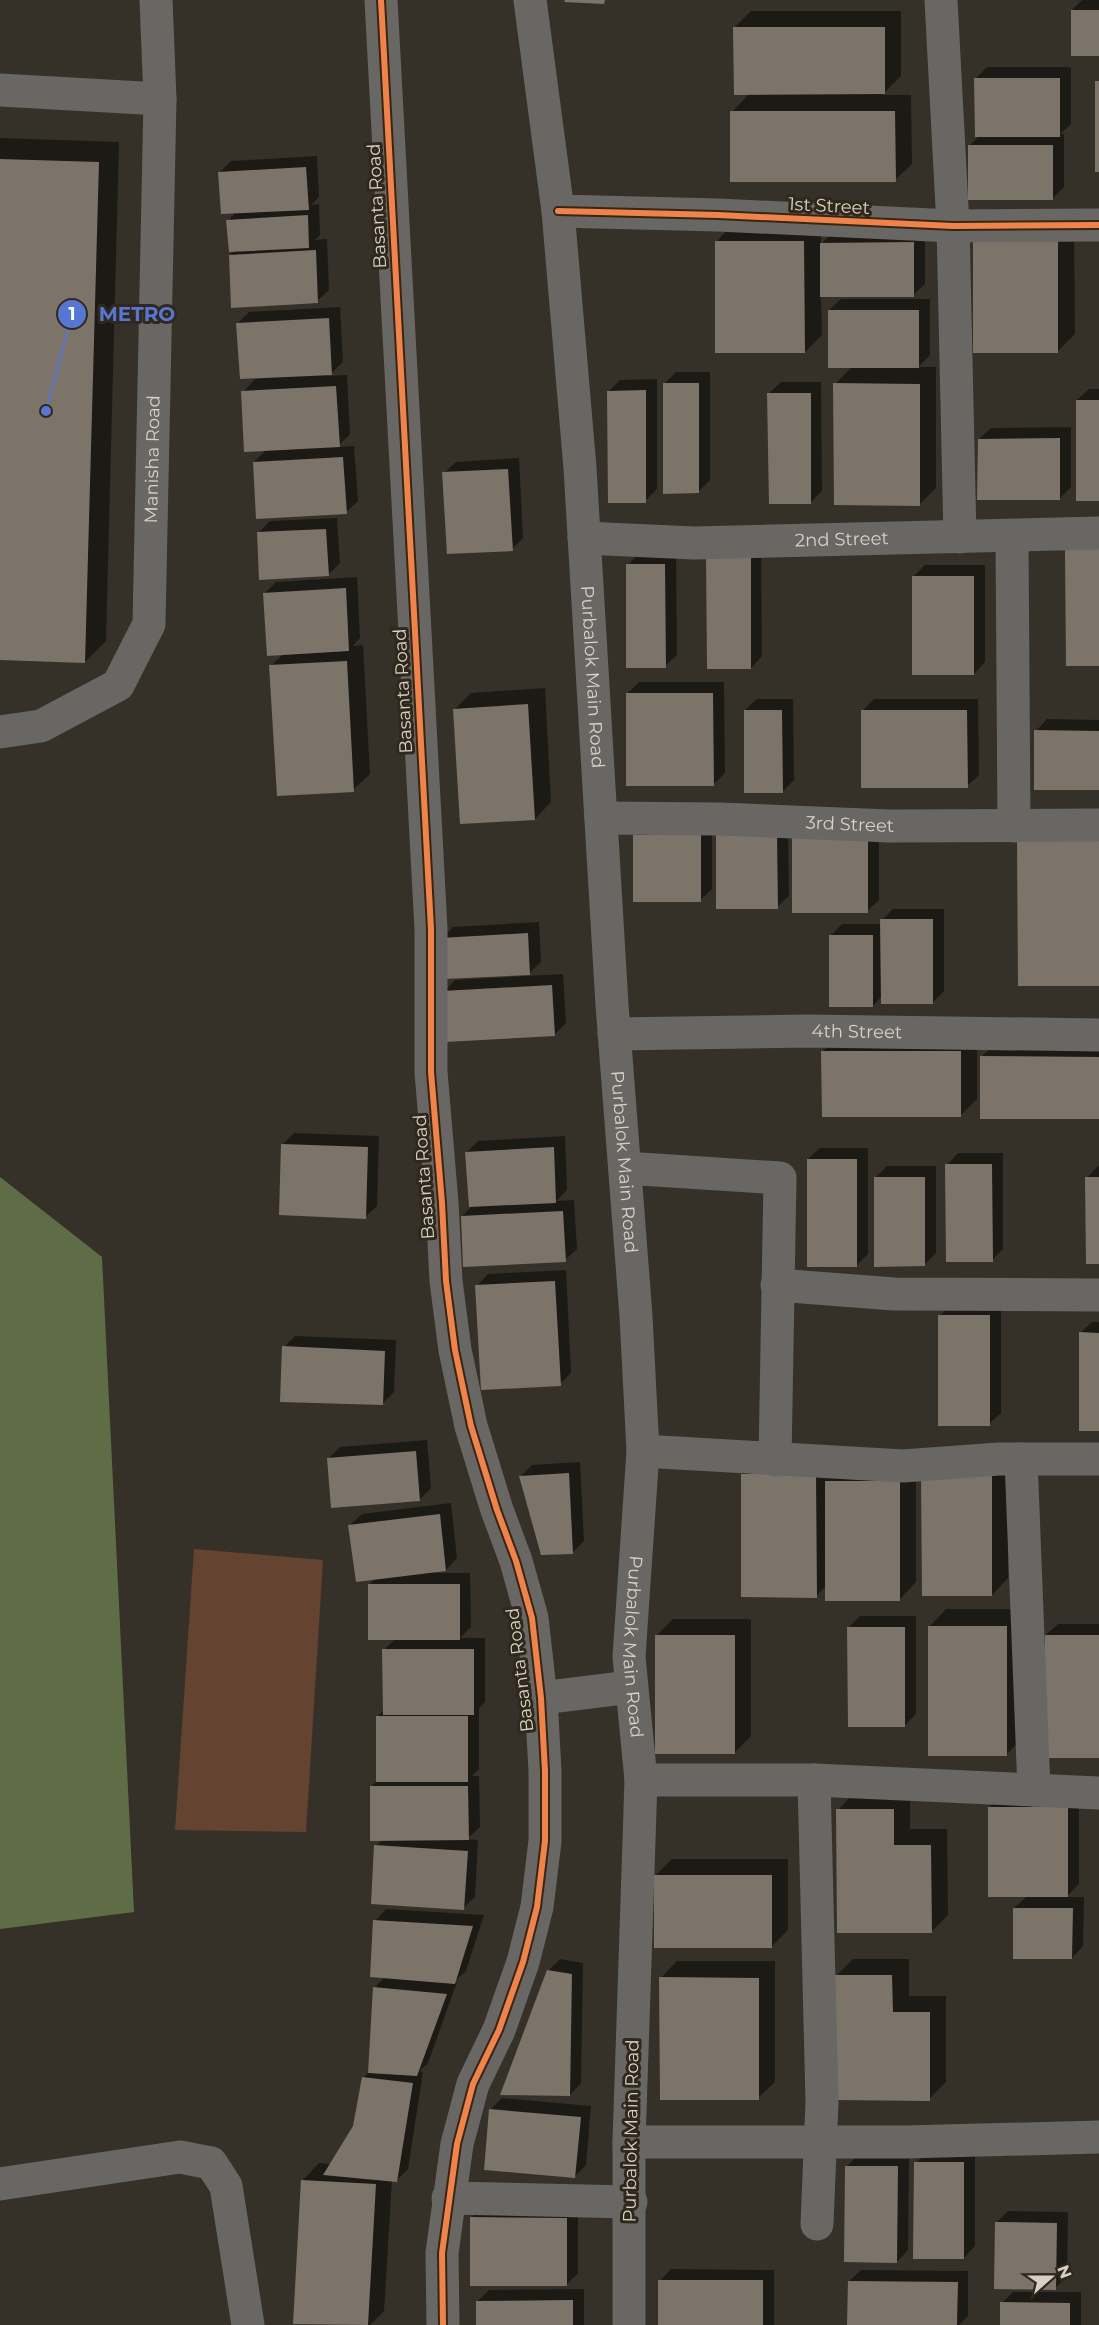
<svg xmlns="http://www.w3.org/2000/svg" width="1099" height="2325" font-family="Montserrat,sans-serif">
	<rect width="100%" height="100%" fill="#353129"/>
	<path fill="#644331" d="M194,1549l129,11 -17,272 -131,-2z"/>
	<path fill="#5f6d47" d="M0,1177l102,80 32,655 -134,17z"/>
	<path fill="#0007" d="M1082,0h17v55l-27,-45z
		M751,11h150v65l-19,19h29l1,69 -17,16 -163,-68 18,-19 -15,-66z
		M987,67h84v57l-11,10h4v53l-12,12 -83,-53 11,-11 -5,-56z
		M0,138l119,4 -13,499 -21,21 -85,-3z
		M317,156l2,41 -8,8 8,-1 1,31 -5,5 12,-1 2,51 -12,11 -87,-46 6,-5 -8,-29 8,-9 -16,-40 11,-11z
		M733,224h88v20l12,-12 92,-1v53l-12,11h-92l1,40 -17,17 -88,-111z
		M1074,224l1,110 -17,17 -84,-110z
		M841,299h89v56l-12,12h18v121l-16,16 -85,-120 17,-17 -23,-57z
		M340,307l3,55 -15,14 19,-1 3,59 -13,13 17,-1 4,55 -12,11 -92,-50 13,-13 -24,-57 14,-15 -19,-54 11,-11z
		M676,372h34v108l-12,12 -34,-108z
		M657,379v110l-12,12 -36,-110 11,-11z
		M781,382h40l1,109 -12,12 -41,-110z
		M1089,389h10v110l-22,-99z
		M1071,427v60l-11,11 -81,-59 12,-11z
		M519,458l4,80 -11,11 -68,-76 12,-11z
		M337,518l3,45 -12,12 -70,-42 12,-12z
		M761,544l1,112 -11,12 -44,-112z
		M639,553h37l1,102 -12,11 -37,-101z
		M925,565h60v97l-11,12 -61,-97z
		M357,577l3,61 -7,8 10,-1 7,129 -17,16 -82,-124 13,-13 -19,-60 11,-11z
		M639,682h85l1,91 -12,12 -86,-91z
		M545,688l6,114 -16,17 -80,-110 16,-16z
		M757,699h36l1,81 -12,12 -37,-82z
		M874,699h104l1,76 -12,11 -105,-75z
		M1047,719l52,1v68l-63,-57z
		M788,821l1,75 -12,11 -59,1z
		M712,824v65l-12,11 -65,-64 11,-11z
		M879,825v75l-12,11h-73z
		M893,909h51v82l-12,12 -50,-7 -9,10 -42,-71 11,-11h40v-4z
		M539,922l2,40 -12,11 -87,-34 11,-12z
		M563,974l3,49 -12,12 -110,-43 11,-12z
		M840,1035h137v64l-17,17 -137,-65z
		M993,1046h106v72l-118,-61z
		M294,1133l85,3 -2,70 -12,11 -83,-72z
		M565,1136l2,54 -11,11 18,-1 3,49 -12,11 -103,-44 11,-11 -6,-53 11,-11z
		M820,1148h48v106l-11,11 -49,-106z
		M958,1153h45v96l-11,11 -45,-95z
		M887,1166h49v87l-12,12 -49,-87z
		M1098,1166h1v96l-12,-84z
		M566,1270l5,103 -11,11 -83,-98 11,-12z
		M951,1304h50v109l-12,11 -49,-108z
		M1092,1322h7v108l-19,-97z
		M295,1336l101,4 -2,52 -12,12 -98,-57z
		M427,1440l4,48 -12,12 -90,-42 11,-11z
		M939,1457h69v121l-16,17z
		M759,1458l157,7v117l-16,17 -73,-14 -11,11 -74,-122z
		M580,1462l4,79 -11,11 -52,-76 11,-11z
		M451,1503l6,55 -11,12 -10,1v2h34l1,54 -11,11h25v64l-6,6v61l-7,7h7l1,51 -13,12 11,1 -3,57 -12,11 -87,-62 7,-7 -12,-52 7,-7v-64l6,-6v-60l11,-11 -25,-55 6,-6 -26,-53 12,-11z
		M946,1609h77v129l-17,17 -76,-129z
		M860,1616h56v98l-11,11 -56,-98z
		M673,1619h78v117l-17,17 -78,-117z
		M1058,1624h41v133l-53,-122z
		M854,1793h56v36h37l1,86 -17,17 -93,-122z
		M1001,1796h78v88l-13,13h18l-1,49 -11,12 -58,-50 13,-12 -38,-89z
		M672,1859h116v71l-17,17 -116,-71z
		M386,1909l98,6 -18,56 -12,11h3l-29,81 -9,8 4,1 -15,97 -11,11h-5l-8,131 -14,14 -76,-2 9,-143 16,-17 12,1 23,-37 9,-49 7,-7 5,-84 10,-10 -10,-56z
		M560,1959l23,4 -2,120 -11,12 -22,-124z
		M853,1959h56v37h37v86l-17,17 -93,-123z
		M677,1961h98v121l-17,16 -97,-120z
		M502,2098l89,8 -5,59 -11,11 -85,-66z
		M927,2151l48,1v94l-11,12 -48,-95z
		M858,2155l51,1 -1,94 -11,12 -51,-95z
		M483,2206l95,1v66l-12,12 -95,-67z
		M1008,2211l60,1 -1,65 -12,11 -59,-65z
		M671,2269l103,1v55h-114v-44z
		M861,2270l107,1v45l-9,9h-110v-44z
		M584,2289v36h-106v-24l11,-11z
		M1013,2292h68v33h-79v-22z"/>
	<path fill="#7c7469" d="M565,0h40l-1,4 -40,-2z
		M1071,10h28v46h-28z
		M733,27h152v67l-151,1z
		M974,78h86v59h-85z
		M1095,81h4v91h-4z
		M730,111h165l1,71h-166z
		M968,145h85v55h-85z
		M0,159l99,3 -14,501 -85,-3z
		M306,167l3,43 -88,4 -3,-42z
		M308,215l1,33 -80,4 -3,-32z
		M973,240h85v113h-85z
		M715,241h89l1,112h-90z
		M914,242v55h-94v-54z
		M316,250l2,53 -87,5 -2,-53z
		M828,310h91v58h-91z
		M329,318l3,57 -92,4 -4,-56z
		M663,383h36v110l-36,1z
		M833,383l87,1v122l-86,-1z
		M336,386l4,61 -96,5 -3,-61z
		M646,390v113h-38l-1,-112z
		M767,393h44v111h-42z
		M1076,400h23v101h-23z
		M1060,438v62h-83l1,-61z
		M343,457l4,57 -91,5 -3,-57z
		M508,469l5,82 -66,3 -5,-82z
		M326,529l3,47 -70,4 -2,-48z
		M1065,549h34v117h-33z
		M706,555h45v114h-44z
		M626,564h39l1,104h-40z
		M912,576h62v99h-62z
		M346,588l3,63 -82,5 -4,-63z
		M347,661l7,131 -77,4 -8,-131z
		M626,693h87l1,93h-88z
		M528,704l7,116 -75,4 -7,-115z
		M744,710h38l1,83h-39z
		M861,710h106l1,78h-107z
		M1034,730l65,1v59h-65z
		M716,831l61,1 1,77h-62z
		M633,835h68v67h-68z
		M868,836v77h-76v-76z
		M1099,837v149h-81l-1,-148z
		M880,919h53v85h-52z
		M528,933l2,42 -87,4 -3,-41z
		M829,935h44v72h-44z
		M552,985l3,51 -110,6 -3,-51z
		M821,1051h140v66h-139z
		M980,1056l119,1v62h-119z
		M281,1144l87,3 -2,72 -87,-4z
		M554,1147l2,56 -87,4 -4,-55z
		M807,1159h50v108h-50z
		M945,1164h47l1,98h-47z
		M874,1177h51v89l-51,1z
		M1085,1177h14v87h-13z
		M563,1211l3,51 -103,5 -2,-51z
		M555,1281l6,105 -80,4 -6,-105z
		M938,1315h52v111h-52z
		M1079,1332l20,1v98h-20z
		M282,1346l103,5 -2,54 -103,-3z
		M416,1451l4,50 -89,7 -4,-50z
		M569,1473l4,81 -32,1 -22,-79z
		M921,1473h71v123h-70z
		M741,1474h75l1,124 -76,-1z
		M825,1481h75v120h-75z
		M440,1514l6,57 -90,11 -8,-57z
		M368,1584h92v56h-92z
		M928,1626h79v130h-79z
		M847,1627h58v100h-57z
		M655,1635h80v119h-80z
		M1045,1635h54v123h-54z
		M382,1649h92v66h-91z
		M376,1716h92v66h-92z
		M370,1786h98l1,54 -99,1z
		M988,1807h80v90h-80z
		M836,1809h58v36h37l1,88h-95z
		M374,1845l94,6 -4,59 -93,-6z
		M654,1875h118v73h-118z
		M1013,1908h60l-1,51h-59z
		M373,1920l100,6 -18,58 -85,-7z
		M547,1970l25,4 -2,122 -70,-1z
		M835,1975h57l1,37h37v89l-94,-1z
		M659,1977l100,1v122h-99z
		M373,1987l74,7 -30,82 -49,-3z
		M362,2077l51,6 -16,99 -74,-7 30,-49z
		M489,2109l92,8 -6,61 -91,-8z
		M914,2162h50v97h-51z
		M845,2166h53l-1,97 -53,-1z
		M301,2180l75,4 -8,141 -75,-1z
		M470,2217l97,1v68h-97z
		M995,2222l62,1 -1,67 -62,-1z
		M658,2280h105v45h-105z
		M848,2281l110,1 -1,43h-110z
		M573,2300v25h-97v-24z
		M1000,2302l70,1v22h-70z"/>
	<g fill="none" stroke-linecap="round" stroke-linejoin="round">
		<g stroke="#686764" stroke-width="33">
			<path d="M381,0l50,929v143l11,131 4,78 9,69 16,76 26,84 19,51 16,57 9,80 4,73v70l-8,66 -14,55 -24,68 -26,54 -16,60 -15,109 1,72"/>
			<path id="s1" d="M530,0l28,211 22,257 32,537 24,311 7,135 -14,206 12,123 -12,362v183"/>
			<path d="M941,0l12,226 7,311"/>
			<path d="M0,90l160,9"/>
			<path d="M558,211l160,4 235,11 146,-1"/>
			<path d="M1012,536l2,290"/>
			<path id="s2" d="M584,538l110,5 405,-10"/>
			<path id="s3" d="M0,732l41,-6 77,-41 31,-61 11,-525 -4,-99"/>
			<path id="s4" d="M601,818l119,1 169,7 210,-1"/>
			<path id="s5" d="M614,1034l193,-3 292,4"/>
			<path d="M625,1168l155,10 -5,282"/>
			<path d="M777,1285l117,9 205,1"/>
			<path d="M643,1451l260,15 96,-7h100"/>
			<path d="M1021,1459l13,331"/>
			<path d="M541,1698l90,-11"/>
			<path d="M641,1780h173l285,13"/>
			<path d="M814,1780l8,322 -5,122"/>
			<path d="M629,2142h277l193,-5"/>
			<path d="M0,2184l180,-27 31,6 15,23 22,139"/>
			<path d="M448,2198l183,4"/>
		</g>
		<g stroke="#30291b" stroke-width="10">
			<path id="cycleway" d="M381,0l50,929v143l11,131 4,78 9,69 16,76 26,84 19,51 16,57 9,80 4,73v70l-8,66 -14,55 -24,68 -26,54 -16,60 -15,109 1,72
				M558,211l160,4 235,11 146,-1"/>
		</g>
		<use href="#cycleway" stroke="#f48246" stroke-width="6"/>
	</g>
	<g text-anchor="middle" dominant-baseline="central" stroke-width="6" stroke-linejoin="round" paint-order="stroke">
		<g font-size="18" fill="#d7d2c9" stroke="#30291b">
			<text transform="translate(377 206) rotate(-93)">Basanta Road</text>
			<text transform="translate(829 206) rotate(3)">1st Street</text>
			<text stroke="none"><textPath href="#s3" startOffset="362">Manisha Road</textPath></text>
			<text stroke="none"><textPath href="#s2" startOffset="258">2nd Street</textPath></text>
			<text stroke="none"><textPath href="#s1" startOffset="680">Purbalok Main Road</textPath></text>
			<text transform="translate(403 691) rotate(-93)">Basanta Road</text>
			<text stroke="none"><textPath href="#s4" startOffset="249">3rd Street</textPath></text>
			<text stroke="none"><textPath href="#s5" startOffset="243">4th Street</textPath></text>
			<text stroke="none"><textPath href="#s1" startOffset="1166">Purbalok Main Road</textPath></text>
			<text transform="translate(424 1177) rotate(-94)">Basanta Road</text>
			<text stroke="none"><textPath href="#s1" startOffset="1652">Purbalok Main Road</textPath></text>
			<text transform="translate(520 1670) rotate(-97)">Basanta Road</text>
			<text transform="translate(631 2131) rotate(-89)">Purbalok Main Road</text>
		</g>
	</g>
	<path fill="none" stroke="#5576d4" stroke-width="2" d="M46 411L72 314"/>
	<g fill="#5576d4" stroke="#30291b" stroke-width="2">
		<circle cx="46" cy="411" r="6"/>
		<circle cx="72" cy="314" r="15"/>
	</g>
	<g font-size="18" text-anchor="middle" font-weight="bold" fill="#fff">
		<text x="72" y="320">1</text>
	</g>
	<g font-size="20" text-anchor="middle" font-weight="bold" fill="#5576d4" stroke="#30291b" stroke-width="6" stroke-linejoin="round" paint-order="stroke">
		<text x="137" y="321">METRO</text>
	</g>
	<g transform="translate(1051 2277) rotate(69)" stroke="#30291b" stroke-width="4.5" paint-order="stroke">
	<path d="M0-4.5L10 22L0 15L-10 22Z" fill="#d7d2c9"/>
	<text y="-9" font-size="16" font-weight="bold" text-anchor="middle" fill="#d7d2c9">N</text>
	</g>
</svg>
